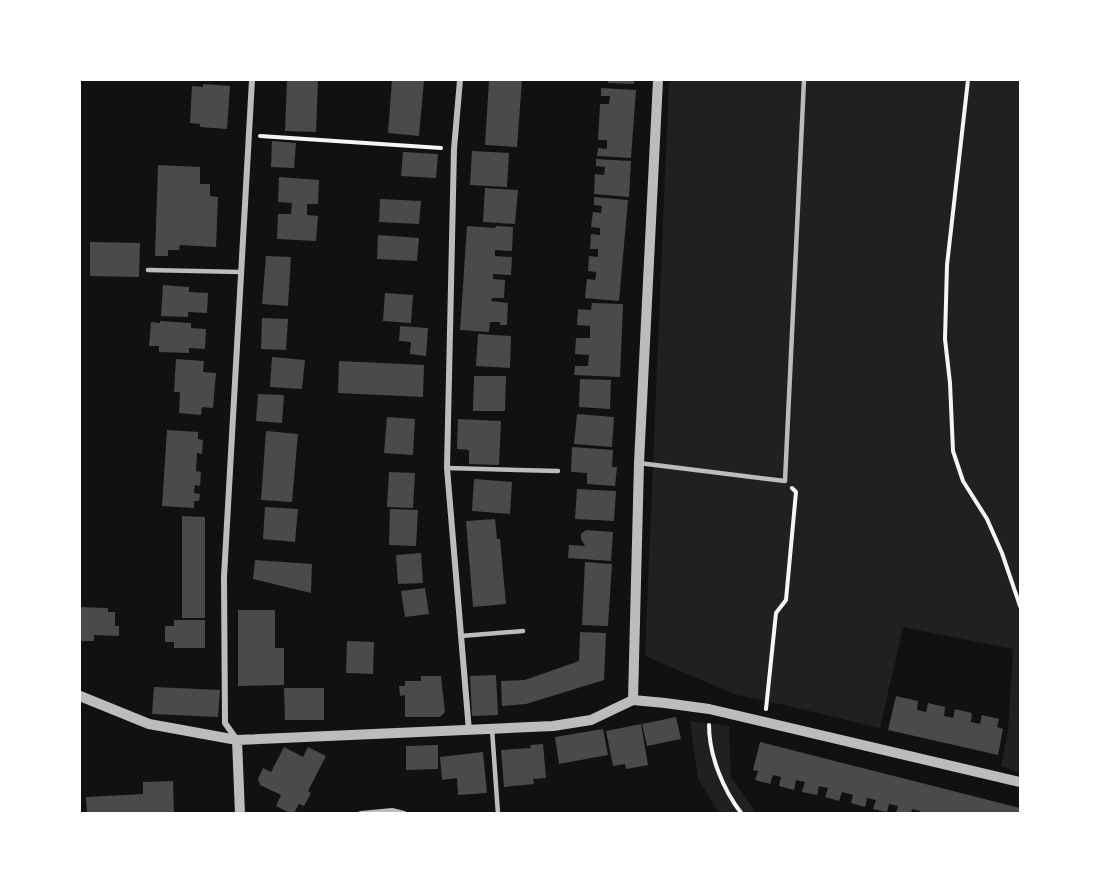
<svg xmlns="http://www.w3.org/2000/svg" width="1100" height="893" font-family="Rubik,sans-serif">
	<rect width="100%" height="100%" fill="#111"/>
	<path fill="#202020" d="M669,80h351v693l-19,-7 7,-35 5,-82 -110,-22 -23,101 -113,-27 -30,-6 -92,-39z
		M690,721l39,5 2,51 25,36h-37l-21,-34z"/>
	<path fill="#4a4a4a" d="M287,80h31l-2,52 -31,-1z
		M392,80h32l-5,56 -31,-3z
		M489,80h33l-5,67 -32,-2z
		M608,80h26v4l-26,-1z
		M203,84l27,2 -3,43 -27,-2v-3l-10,-1 2,-37 11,1z
		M601,88l35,2 -5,68 -34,-2 1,-8 9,1v-9h-9l2,-36h9l1,-8h-9z
		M272,141l24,2 -2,25 -23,-1z
		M472,151l37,2 -2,34 -37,-2z
		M403,152l35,2 -2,24 -35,-2z
		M596,159l35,2 -2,36 -35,-3 1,-20 9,1 1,-8 -9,-1z
		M158,165l42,2v17h10v12l8,1 -2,50 -36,-2 -1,5h-11v6h-13z
		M279,177l40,3 -1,24h-11v11l11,1 -2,25 -39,-2 1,-25h13l1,-11 -14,-1z
		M485,188l33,2 -3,34 -32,-2z
		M594,197l34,3 -9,101 -34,-3 2,-19 8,1 1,-4v-4l-8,-1 1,-15 9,1v-8h-8l1,-15 9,1v-7l-9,-1 2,-15 8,1 1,-7 -8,-1z
		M380,199l41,2 -2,23 -40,-2z
		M467,226l28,2 1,-2 17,1 -1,24 -17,-1v6l17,1 -1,18 -18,-1v5l12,1 -1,18h-12l-1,3 17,2 -1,22h-7v-3h-10l-1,10 -29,-2z
		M378,235l41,3 -2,23 -40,-2z
		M90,242l50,1 -1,34 -49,-1z
		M266,256l25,1 -3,49 -26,-2z
		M163,285l26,2v5l19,1 -1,20 -19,-1v5l-27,-1z
		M385,293l28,2 -2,28 -28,-2z
		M592,303l31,1 -3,73 -46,-2 1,-9h13l1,-11 -14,-1 1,-16h14v-12l-13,-1 1,-16 13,1z
		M262,318l26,1 -2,31 -25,-1z
		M160,321l31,2v5l15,1 -1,20 -16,-1v5l-30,-1v-6h-10l2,-24 9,1z
		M400,326l28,2 -2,28 -16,-2 1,-12 -12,-1z
		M478,334l33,2 -1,32 -34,-2z
		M272,357l33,3 -3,29 -32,-2z
		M176,359l28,2 -1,11 13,1 -3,35 -11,-1 -1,8 -22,-2 1,-21h-6z
		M339,361l85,4 -1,32 -85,-4z
		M474,376h32l-1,35h-32z
		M580,379l31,1 -1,29 -31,-2z
		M258,394l26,1 -2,28 -26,-2z
		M577,414l37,3 -2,30 -38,-3z
		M387,417l28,2 -2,36 -29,-2z
		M458,419l43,2 -2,44 -30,-1v-14l-12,-1z
		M167,430l31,2v7l5,1 -1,14 -5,-1 -1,18 5,1 -1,14 -5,-1 -1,8 6,1 -1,7h-5v7l-32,-2z
		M266,431l32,3 -6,68 -31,-2z
		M572,447l41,3 -1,17h5l-2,19 -28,-2v-11l-16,-1z
		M389,472l26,1 -2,35 -26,-1z
		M474,479l38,3 -2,32 -38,-3z
		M577,489l39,2 -2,30 -39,-2z
		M265,507l33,2 -3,33 -32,-3z
		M390,509l28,1 -2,36 -27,-1z
		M182,516l23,1v101h-23z
		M495,519l2,20h3l6,65 -33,3 -7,-86z
		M586,530l27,2 -2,29 -43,-3 1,-13 16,1 -4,-7v-5z
		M421,553l2,30 -25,1 -2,-29z
		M255,560l57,4 -1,29 -58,-14z
		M585,562l27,2 -4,62 -26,-1z
		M425,588l4,26 -24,3 -4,-26z
		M80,607l28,1v4h7v14h4v10l-25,-1v6h-14z
		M238,610h37v38h9v37l-46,1z
		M174,620h31v28h-31v-6h-9v-16h9z
		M580,632l26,1 -2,47 -78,24 -24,2 -1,-25 24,-1 54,-19z
		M347,641l27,1 -1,32 -27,-1z
		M496,675l2,40 -26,1 -2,-40z
		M421,676h20l4,36 -5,5h-35v-22l-5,1 -1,-10h6v-5h16z
		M154,687l66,3 -2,27 -66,-3z
		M284,688h40v32h-39z
		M896,696l22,5 -1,9 9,2 2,-9 17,4 -1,9 9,2 2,-9 17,4 -1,9 9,2 2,-9 17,4 -2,8 6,2 -5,26 -110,-25z
		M676,717l5,22 -34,7 -5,-22z
		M641,724l7,41 -22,4 -1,-5 -12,2 -7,-35z
		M603,729l5,26 -49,9 -4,-27z
		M760,742l260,66v5h-100v-2l-8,-2 -1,4h-15l2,-7 -9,-2 -2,8 -14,-3 3,-9 -5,-1 -4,-1 -2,9 -14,-4 2,-8 -11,-3 -3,9 -14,-4 3,-9 -5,-1 -4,-1 -2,9 -15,-3 3,-10 -9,-2 -2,10 -15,-4 2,-9 -8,-2 -3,9 -15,-4 3,-9 -5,-1z
		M543,744l3,34 -13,1 1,5 -30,3 -3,-37 30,-2 -1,-3z
		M438,745v24l-32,1v-24z
		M284,747l19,10 5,-10 18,9 -18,35 3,2 -7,13 -5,-2 -5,9h-4l-14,-7 5,-11 -21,-10 -2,-6 5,-11 8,4z
		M483,752l4,41 -29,2 -1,-17 -15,2 -2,-23z
		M173,781l1,32h-87l-1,-16 57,-3v-12z"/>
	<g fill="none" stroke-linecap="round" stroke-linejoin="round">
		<path stroke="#f5f5f5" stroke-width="4" d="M968,80l-21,185 -2,74 5,44 3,68 10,30 24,38 15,34 18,53
			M260,136l181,12
			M766,709l10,-96 10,-13 10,-108 -4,-4
			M709,725c0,30 14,65 33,89"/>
		<path stroke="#bcbcbc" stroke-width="4.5" d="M148,270l93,2
			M639,463l146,18 19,-401
			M447,468l111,3
			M461,636l62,-5
			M492,729l6,85"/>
		<path stroke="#bcbcbc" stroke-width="6" d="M460,80l-6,69 -7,319 22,263
			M237,740l-12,-17 -1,-146 28,-497
			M361,814l31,-3 12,3"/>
		<path stroke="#bcbcbc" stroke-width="10" d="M80,696l69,28 88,16 316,-14 38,-6 42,-20 32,3 44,6 311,73
			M633,700l6,-237 19,-383
			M237,740l3,74"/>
	</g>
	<rect width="1100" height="893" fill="none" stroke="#ffffff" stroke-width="162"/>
</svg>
